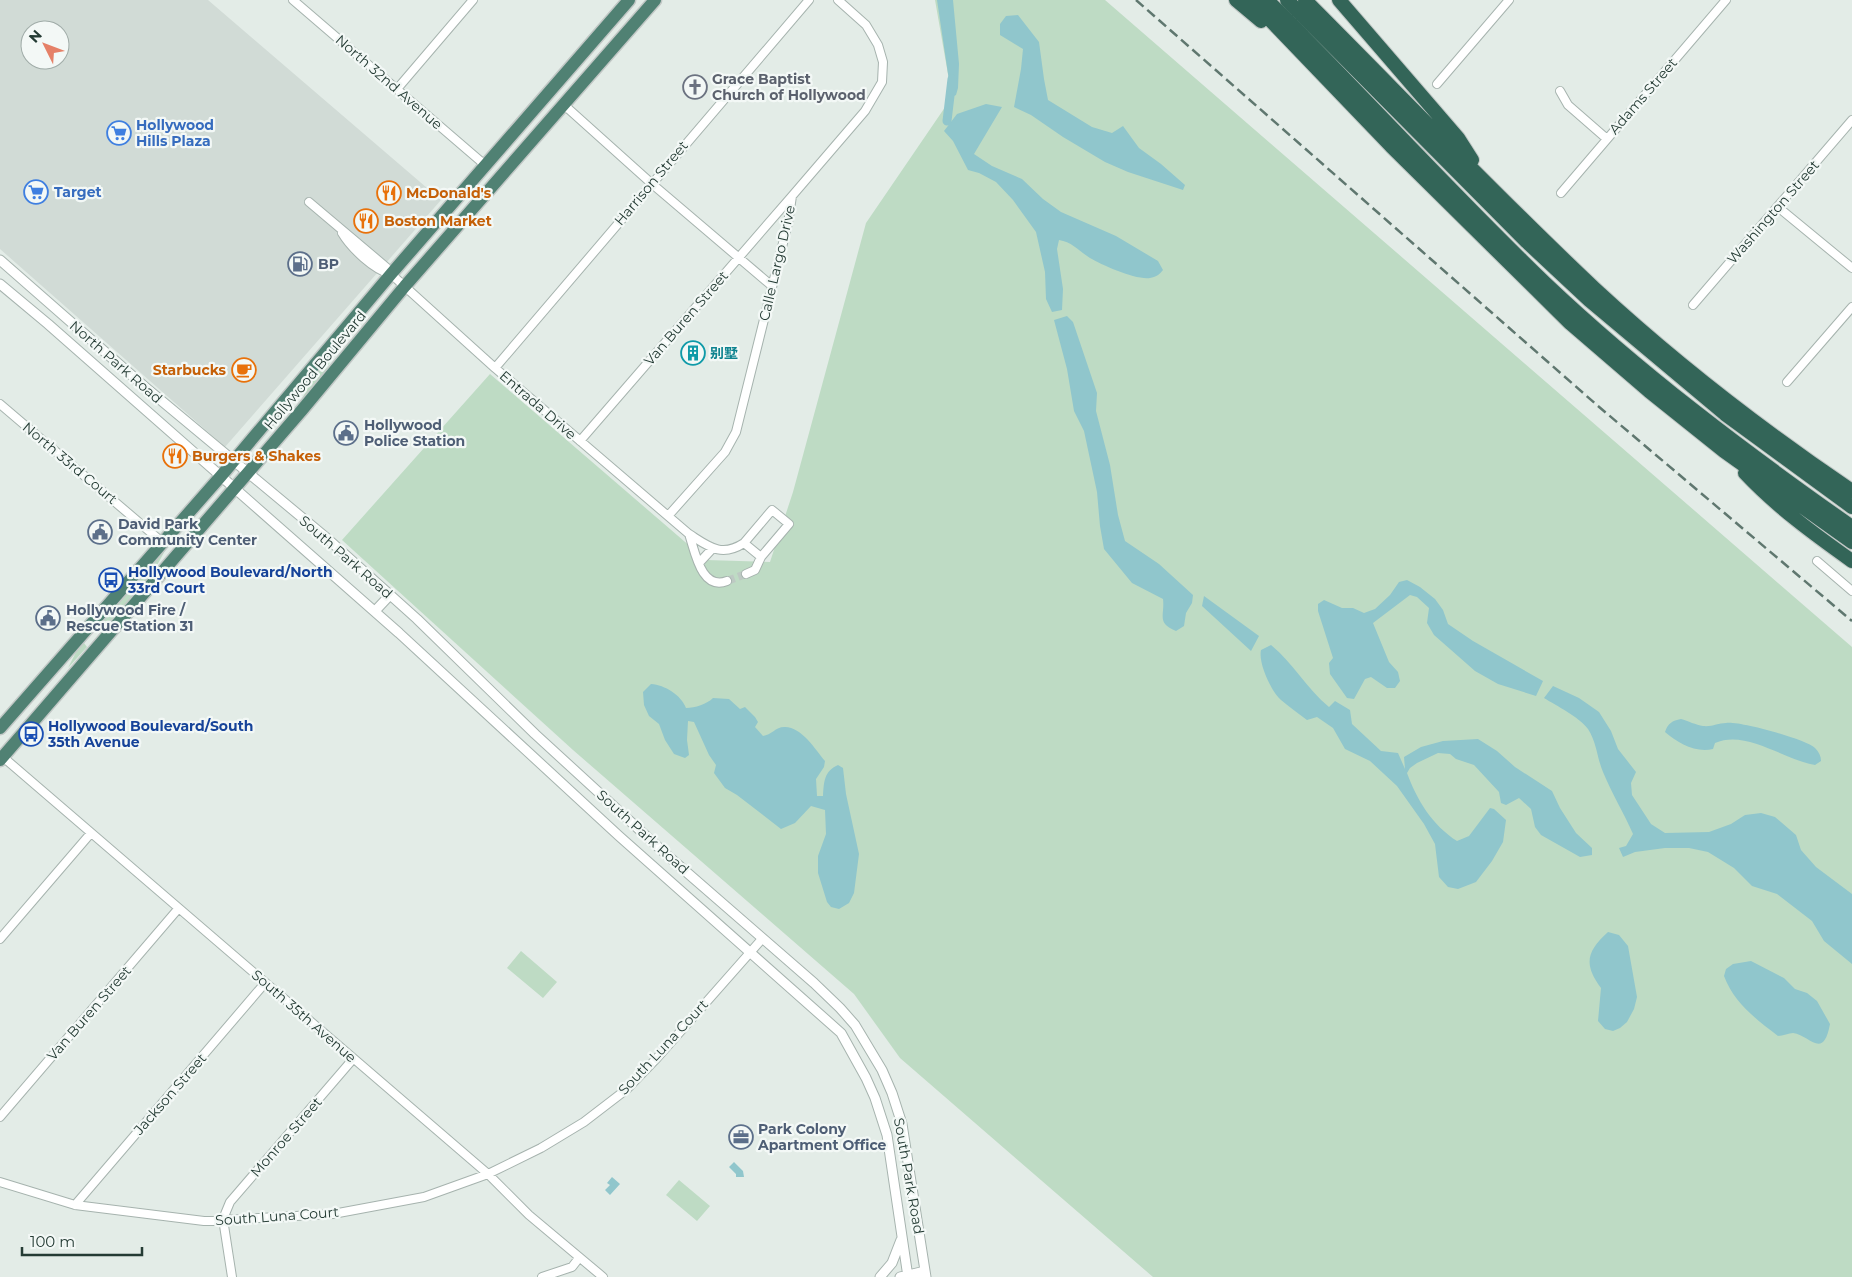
<svg xmlns="http://www.w3.org/2000/svg" width="1852" height="1277" font-family="Montserrat,'Noto Sans SC',sans-serif">
	<rect width="100%" height="100%" fill="#e3ece7"/>
	<path fill="#d1dbd6" fill-rule="evenodd" d="M0,0h208l233,200 -216,247 -225,-198zM30,30h30v30h-30z"/>
	<path fill="#bedbc4" d="M935,0h170l747,647v630h-699l-253,-219 -46,-64 -281,-244 -231,-210 148,-166 216,186 64,2 23,-70 73,-269 86,-126z
		M336,350l-14,28 -24,28 18,-33z
		M167,547l-18,33 -42,44 -4,-3z
		M84,643l3,4 -19,21 8,-16z
		M521,951l36,31 -14,16 -36,-30z
		M679,1180l31,26 -13,15 -31,-26z"/>
	<path fill="#90c6cc" d="M937,0h16l6,64 -1,24 -2,7 -2,1 -3,-2z
		M1018,15l21,27 5,37 4,21 44,27 20,6 11,-7 16,22 22,16 24,21 -2,5 -55,-18 -23,-10 -42,-25 -32,-22 -17,-8 7,-38 2,-20 -23,-14v-11l6,-8z
		M986,104l16,3 -28,47 18,12 30,13 21,20 18,13 55,24 42,25 5,9c-4,5 -7,7 -13,8 -15,2 -48,-13 -60,-20 -11,-7 -18,-16 -31,-18l-2,9 6,40 -1,21 -10,2 -6,-13 -1,-27 -9,-40 -23,-32 -17,-18 -17,-9 -11,-3 -15,-29 -9,-10 13,-17z
		M1067,316l6,6 24,71 -1,18 14,54 8,50 7,26 34,23 34,31 -1,8 -6,10 -2,13 -8,5c-20,-8 -11,-16 -13,-32l-31,-16 -28,-34 -4,-23 -3,-34 -13,-61 -10,-20 -7,-42 -13,-49z
		M1407,580l13,7 15,12 8,11 5,14 25,17 70,40 -7,15 -38,-12 -23,-13 -41,-36 -7,-12 2,-15 -12,-11 -7,-2 -37,28 16,39 9,10 2,9 -5,7h-8l-16,-11 -6,2 -11,20 -7,-1 -17,-24 -1,-11 4,-5 -15,-47v-7l6,-4 18,8h11l11,5 11,-4 15,-14 9,-13z
		M1204,596l55,40 -8,15 -49,-45z
		M1271,645c22,18 36,44 58,62l6,-6 15,9 2,14 29,27 17,2 7,16 -1,-12 17,-10 22,-6 35,-2 19,12 18,16 37,24 8,17 16,25 16,15v7l-12,2 -39,-22 -6,-8 -4,-18 -12,-11 -13,7 -5,-2 -2,-11 -25,-27 -18,-6 -6,-5 -12,-1 -21,10 -7,5 -3,5c10,27 25,52 50,68l12,-5 21,-28 4,1 12,11 -3,22 -11,19 -16,21 -18,7 -10,-2 -9,-10 -4,-33 -11,-20 -27,-38 -27,-25 -25,-12 -12,-21 -16,-11 -10,3c-9,-7 -18,-13 -26,-20 -10,-9 -23,-37 -20,-50z
		M651,684c14,1 30,11 35,24 9,0 21,-4 27,-10l16,1 11,10 5,-2 10,10 3,5 -3,5 8,9c8,-1 13,-9 21,-9 17,-1 31,22 41,34l-1,6 -8,12 1,17h6c1,-14 1,-25 15,-31l5,3 3,26 13,60 -5,39 -5,10 -10,6 -8,-2 -4,-5 -9,-29v-17l8,-22 -1,-24 -14,-4 -16,17 -14,6 -44,-34 -12,-7 -11,-15 2,-8 -7,-10 -15,-33 -6,-1 -1,19 2,15 -4,3 -11,-4 -9,-14 -6,-16 -10,-8 -5,-11 -1,-13z
		M1553,686l26,12 20,14 12,19 7,18 18,23 -5,11 1,12 19,29 14,9 44,-1 22,-8 14,-9 16,-2 14,4 21,18 5,15 15,17 36,27v70l-28,-23 -12,-20 -35,-27 -25,-8 -18,-18 -26,-16 -19,-4h-24l-30,4 -12,5 -4,-9 7,-2 7,-12c-9,-21 -21,-40 -30,-62 -6,-14 -6,-29 -15,-43 -9,-12 -31,-23 -44,-31z
		M1681,719c7,2 15,6 22,7 9,1 15,-3 23,-3 14,-2 79,16 89,25 4,4 6,8 6,13l-6,4c-31,-5 -69,-36 -100,-22l-2,6c-18,4 -35,-6 -48,-17 3,-9 7,-11 16,-13z
		M1608,932l11,3 9,11 9,51 -3,12 -7,13 -7,6 -7,3 -8,-2 -7,-8 3,-33c-18,-24 -14,-37 7,-56z
		M1751,961l33,17 11,11 12,4 10,8 13,23c-7,37 -20,11 -37,9 -4,0 -10,3 -15,3 -22,-17 -44,-33 -54,-60l2,-7 7,-5z
		M734,1162l9,9 1,6h-8v-3l-7,-7z
		M612,1177l8,7 -10,11 -5,-5 5,-5 -3,-2z"/>
	<g fill="none" stroke-linecap="round" stroke-linejoin="round">
		<path stroke="#90c6cc" stroke-width="9" d="M947,121l5,-42"/>
		<path stroke="#bdc9c3" stroke-width="8" stroke-dasharray="8 4" stroke-linecap="butt" d="M727,581l19,-7"/>
		<g stroke="#a6b3ae" stroke-width="10">
			<path id="minor" d="M293,0l192,165
				M1437,84l72,-84
				M397,89l76,-89
				M1560,91l8,14 39,34
				M563,104l88,79 121,103
				M1561,193l165,-193
				M309,202l77,65 5,7 104,94 194,166c19,12 32,24 55,9
				M1778,207l74,61
				M342,233c9,15 32,37 49,41
				M1693,305l159,-185
				M495,368l314,-368
				M1787,382l65,-75
				M0,404l162,138
				M580,441l212,-245
				M668,516l57,-64 11,-20 52,-209 4,-27 73,-85 17,-29 1,-20 -5,-17 -12,-20 -28,-25
				M689,534c6,17 12,57 38,47
				M1817,561l35,30
				M699,563l13,-14
				M746,574l9,-4 6,-13 28,-33 -17,-14 -28,33 17,14
				M3,757l485,417 41,41 74,62
				M0,939l91,-106
				M0,1117l178,-208
				M0,1182l75,23 129,16 129,-7 91,-17 64,-23 53,-26 43,-26 43,-33 30,-31 105,-119
				M75,1205l190,-222
				M232,1277l-9,-58 7,-17 123,-143
				M542,1277l30,-10 7,-9"/>
		</g>
		<g stroke="#a6b3ae" stroke-width="11">
			<path id="tertiary" d="M0,260l145,127 184,153 88,79 118,115 133,122 146,127 26,25 15,17 27,45 10,23 10,31 24,153
				M0,284l48,40 351,309 220,203 222,197 25,45 9,20 12,37 21,142
				M375,611l15,-16
				M880,1277l12,-14 9,-23
				M900,1277l25,-6"/>
		</g>
		<g stroke="#c2c8c6" stroke-width="15">
			<path id="trunk" d="M0,728l221,-252 170,-202 238,-274
				M0,760l302,-350 103,-124 250,-286"/>
		</g>
		<g stroke="#c2c8c6" stroke-width="16">
			<path id="motorway" d="M1236,0l25,21
				M1251,0l140,146 179,177 79,68 75,60 128,91
				M1267,0c94,93 183,192 278,283 95,90 200,169 307,244
				M1287,0l240,242 62,58 136,114 127,93
				M1305,0c96,96 190,195 289,288 80,74 168,142 258,203
				M1339,0l119,138 14,22
				M1745,473c32,34 69,61 107,88"/>
		</g>
		<use href="#minor" stroke="#fff" stroke-width="8"/>
		<use href="#tertiary" stroke="#fff" stroke-width="9"/>
		<use href="#trunk" stroke="#508173" stroke-width="12"/>
		<use href="#motorway" stroke="#336558" stroke-width="14"/>
		<path stroke="#5f776f" stroke-width="2.5" stroke-dasharray="10 5" stroke-linecap="butt" d="M1136,0l462,406 254,215"/>
	</g>
	<defs>
		<g id="church-ring" transform="scale(1.25)"><circle r="9.5" fill="#f3f8f6" stroke="#6b7280" stroke-width="1.5"/><path d="M-1.2-6h2.4v3.5h3.3v2.4h-3.3V6h-2.4V-.1h-3.3v-2.4h3.3Z" fill="#6b7280"/></g>
		<g id="supermarket-ring" transform="scale(1.25)"><circle r="9.5" fill="#f3f8f6" stroke="#3f7fe0" stroke-width="1.5"/><path d="M-6-5.5h2.5l.6 2H6L4.5 2H-2.5L-4.4-4H-6ZM-1.5 3.2a1.3 1.3 0 1 0 .1 0ZM3 3.2a1.3 1.3 0 1 0 .1 0Z" fill="#3f7fe0"/></g>
		<g id="restaurant-ring" transform="scale(1.25)"><circle r="9.5" fill="#f3f8f6" stroke="#e8710a" stroke-width="1.5"/><path d="M-5-6h1v4h1v-4h1v4h1v-4h1v5L-1.5 .5V6h-2V.5L-5-1ZM5-6V6H3V1.5H1.5Q1.5-4 5-6Z" fill="#e8710a"/></g>
		<g id="fuel-ring" transform="scale(1.25)"><circle r="9.5" fill="#f3f8f6" stroke="#5c6f8a" stroke-width="1.5"/><path d="M-5.5-6h7V0h2V4h1.3V-2.5L3-4.5l.8-.8L6-3V5H2.5V1h-1V6h-7ZM-4.2-4.7v3.2H.2V-4.7Z" fill="#5c6f8a"/></g>
		<g id="building-ring" transform="scale(1.25)"><circle r="9.5" fill="#f3f8f6" stroke="#0f9aa8" stroke-width="1.5"/><path d="M-4-6H4V6H1V3H-1V6H-4ZM-2.5-4.3h1.7v1.8h-1.7ZM.8-4.3h1.7v1.8H.8ZM-2.5-1h1.7V.8h-1.7ZM.8-1h1.7V.8H.8Z" fill="#0f9aa8"/></g>
		<g id="cafe-ring" transform="scale(1.25)"><circle r="9.5" fill="#f3f8f6" stroke="#e8710a" stroke-width="1.5"/><path d="M-5.5-4.5H6V0H3Q3 3.5 0 3.5H-2.5Q-5.5 3.5-5.5 0ZM3-3.2v2h1.7v-2ZM-6 4.5H4V6H-6Z" fill="#e8710a"/></g>
		<g id="civic-ring" transform="scale(1.25)"><circle r="9.5" fill="#f3f8f6" stroke="#5c6f8a" stroke-width="1.5"/><path d="M-.6-6.5H3V-4.5H.6V-3L4-1V1h2V6H-6V1h2V-1L-.6-3ZM-1.2 2.5V6h2.4V2.5Z" fill="#5c6f8a"/></g>
		<g id="bus-ring" transform="scale(1.25)"><circle r="9.5" fill="#f3f8f6" stroke="#1a4fb4" stroke-width="1.5"/><path d="M-5-6H5V4H4V6H2V4H-2V6H-4V4H-5ZM-3.5-4V0h7V-4ZM-3.5 1.2v1.5H-2V1.2ZM2 1.2v1.5H3.5V1.2Z" fill="#1a4fb4"/></g>
		<g id="office-ring" transform="scale(1.25)"><circle r="9.5" fill="#f3f8f6" stroke="#5c6f8a" stroke-width="1.5"/><path d="M-6-3h4V-5.5h4V-3h4V5H-6ZM-1-4.5V-3h2v-1.5ZM-6 0V1H6V0Z" fill="#5c6f8a"/></g>
	</defs>
	<g fill-rule="evenodd">
		<use href="#church-ring" x="695" y="87"/>
		<use href="#supermarket-ring" x="119" y="133"/>
		<use href="#supermarket-ring" x="36" y="192"/>
		<use href="#restaurant-ring" x="389" y="193"/>
		<use href="#restaurant-ring" x="366" y="221"/>
		<use href="#fuel-ring" x="300" y="264"/>
		<use href="#building-ring" x="693" y="353"/>
		<use href="#cafe-ring" x="244" y="370"/>
		<use href="#civic-ring" x="346" y="433"/>
		<use href="#restaurant-ring" x="175" y="456"/>
		<use href="#civic-ring" x="100" y="532"/>
		<use href="#bus-ring" x="111" y="580"/>
		<use href="#civic-ring" x="48" y="618"/>
		<use href="#bus-ring" x="31" y="734"/>
		<use href="#office-ring" x="741" y="1137"/>
	</g>
	<g text-anchor="middle" dominant-baseline="central" stroke-width="4.5" stroke-linejoin="round" paint-order="stroke">
		<g font-size="14" font-weight="bold" fill="#5b616d" stroke="#f3f8f6" text-anchor="start">
			<text x="712" y="79">Grace Baptist<tspan x="712" dy="16">Church of Hollywood</tspan></text>
		</g>
		<g font-size="14" fill="#243b34" stroke="#f3f8f6">
			<text transform="translate(389 82) rotate(41)">North 32nd Avenue</text>
			<text transform="translate(1643 96) rotate(-49)">Adams Street</text>
			<text transform="translate(651 183) rotate(-50)">Harrison Street</text>
			<text transform="translate(1773 212) rotate(-49)">Washington Street</text>
			<text transform="translate(777 263) rotate(-77)">Calle Largo Drive</text>
			<text transform="translate(686 318) rotate(-49)">Van Buren Street</text>
			<text transform="translate(116 362) rotate(41)">North Park Road</text>
			<text transform="translate(315 370) rotate(-50)">Hollywood Boulevard</text>
			<text transform="translate(538 405) rotate(41)">Entrada Drive</text>
			<text transform="translate(70 463) rotate(40)">North 33rd Court</text>
			<text transform="translate(346 557) rotate(41)">South Park Road</text>
			<text transform="translate(643 832) rotate(42)">South Park Road</text>
			<text transform="translate(89 1013) rotate(-49)">Van Buren Street</text>
			<text transform="translate(304 1016) rotate(41)">South 35th Avenue</text>
			<text transform="translate(663 1047) rotate(-47)">South Luna Court</text>
			<text transform="translate(170 1094) rotate(-49)">Jackson Street</text>
			<text transform="translate(286 1137) rotate(-49)">Monroe Street</text>
			<text transform="translate(909 1176) rotate(80)">South Park Road</text>
			<text transform="translate(277 1216) rotate(-4)">South Luna Court</text>
		</g>
		<g font-size="14" font-weight="bold" fill="#366cbe" stroke="#f3f8f6" text-anchor="start">
			<text x="136" y="125">Hollywood<tspan x="136" dy="16">Hills Plaza</tspan></text>
			<text x="54" y="192">Target</text>
		</g>
		<g font-size="14" font-weight="bold" fill="#c56008" stroke="#f3f8f6" text-anchor="start">
			<text x="406" y="193">McDonald's</text>
			<text x="384" y="221">Boston Market</text>
			<text x="226" y="370" text-anchor="end">Starbucks</text>
			<text x="192" y="456">Burgers &amp; Shakes</text>
		</g>
		<g font-size="14" font-weight="bold" fill="#4e5e75" stroke="#f3f8f6" text-anchor="start">
			<text x="318" y="264">BP</text>
			<text x="364" y="425">Hollywood<tspan x="364" dy="16">Police Station</tspan></text>
			<text x="118" y="524">David Park<tspan x="118" dy="16">Community Center</tspan></text>
			<text x="66" y="610">Hollywood Fire /<tspan x="66" dy="16">Rescue Station 31</tspan></text>
			<text x="758" y="1129">Park Colony<tspan x="758" dy="16">Apartment Office</tspan></text>
		</g>
		<g font-size="14" font-weight="bold" fill="#0d838f" stroke="#f3f8f6" text-anchor="start">
			<text x="710" y="353">别墅</text>
		</g>
		<g font-size="14" font-weight="bold" fill="#164399" stroke="#f3f8f6" text-anchor="start">
			<text x="128" y="572">Hollywood Boulevard/North<tspan x="128" dy="16">33rd Court</tspan></text>
			<text x="48" y="726">Hollywood Boulevard/South<tspan x="48" dy="16">35th Avenue</tspan></text>
		</g>
	</g>
	<g transform="translate(45 45) rotate(312)"><circle r="24" fill="#f3f8f6" stroke="#a0aca8"/>
	<path d="M0-4L9 19L0 12L-9 19Z" fill="#e58067"/>
	<text y="-8" font-size="14" font-weight="bold" text-anchor="middle" fill="#243b34">N</text>
	</g>
	<path d="M22 1247v8h120v-8" fill="none" stroke="#243b34" stroke-width="2.5"/>
	<text x="30" y="1247" font-size="15" fill="#243b34" stroke="#f3f8f6" stroke-width="4" paint-order="stroke">100 m</text>
</svg>
